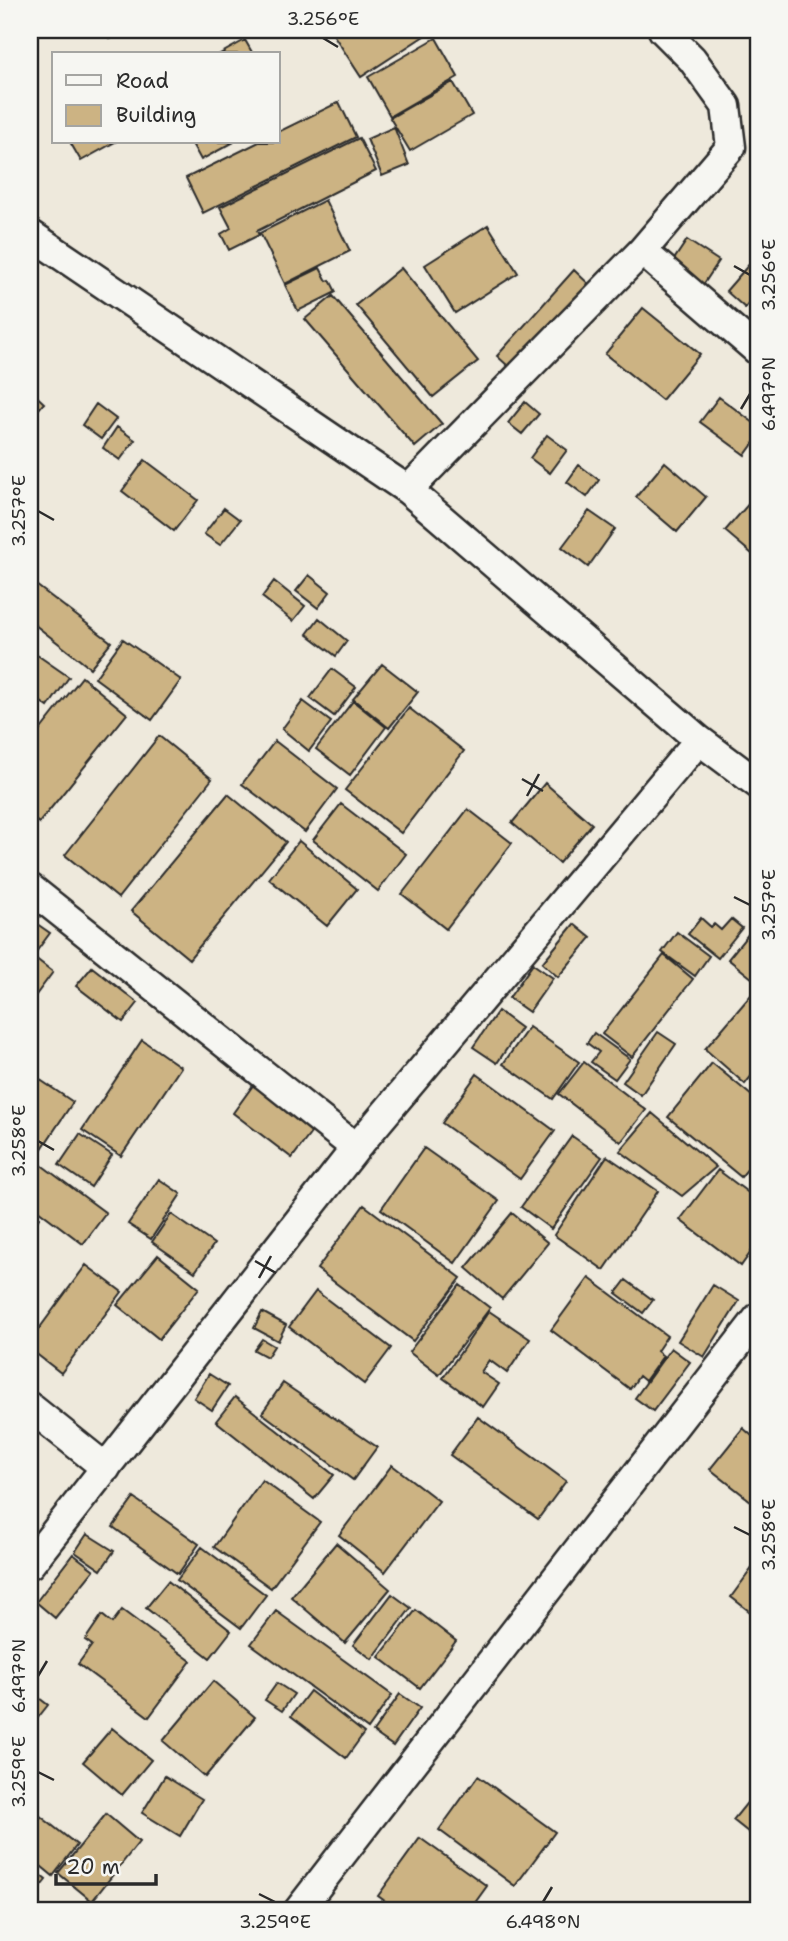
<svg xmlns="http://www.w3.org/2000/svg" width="788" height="1941" font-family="'Shantell Sans',sans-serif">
	<rect width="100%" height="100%" fill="#eee9dc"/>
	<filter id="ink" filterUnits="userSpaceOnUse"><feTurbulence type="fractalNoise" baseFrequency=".0143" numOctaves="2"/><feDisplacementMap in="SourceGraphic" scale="14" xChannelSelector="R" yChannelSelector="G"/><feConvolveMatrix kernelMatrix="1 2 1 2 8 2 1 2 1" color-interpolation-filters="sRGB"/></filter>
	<g filter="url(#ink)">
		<path fill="#ccb383" stroke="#2b2b2b" stroke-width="2" d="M105,30h27l-23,9z
			M339,30h17l2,3 4,-3h58l4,6 -63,41 -28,-43z
			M436,38l22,39 -68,39 -22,-39z
			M245,40l8,14h-33z
			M453,82l19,33 -62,36 -20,-33z
			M339,102l17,35 -153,76 -17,-35 73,-36h19v-10z
			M394,127l15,38 -27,11 -15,-37z
			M359,138l17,33 -119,60 2,4 -30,15 -8,-16 10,-6 -11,-21z
			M70,142h45l-34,19z
			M191,142h43l-33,18z
			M325,200l25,51 -65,33 -25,-51z
			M488,225l30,48 -63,40 -30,-48z
			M687,240l32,21 -18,27 -32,-21z
			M758,254v56l-8,-8 -5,6 -19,-17z
			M320,268l7,13 3,-1 6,12 -38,19 -13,-26z
			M401,268l77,93 -45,36 -77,-92z
			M574,270l22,21 -77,85 -22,-20z
			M333,296l109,128 -27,23 -110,-128z
			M643,308l57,46 -38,46 -57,-46z
			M30,390l14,13 -14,16z
			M719,397l39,29v11l-13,18 -45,-33z
			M525,402l14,12 -17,20 -14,-11z
			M96,404l20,15 -15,20 -19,-14z
			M117,427l18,13 -15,20 -17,-12z
			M547,435l20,15 -17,23 -20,-15z
			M145,460l53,40 -24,31 -52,-40z
			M665,462l41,35 -29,35 -41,-35z
			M579,465l20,15 -12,17 -20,-15z
			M758,493v66l-33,-28z
			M224,508l16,12 -20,25 -16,-11z
			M589,511l26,18 -27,38 -26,-20z
			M309,575l21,17 -12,16 -22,-17z
			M274,581l31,25 -12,15 -31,-24z
			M36,585l75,57 -21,26 -60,-47v-28z
			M319,618l28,23 -11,15 -29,-22z
			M123,639l58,41 -29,40 -57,-42z
			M30,650l39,27 -21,30 -18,-13z
			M382,664l36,28 -29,36 -36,-29z
			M332,669l24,18 -22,29 -24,-18z
			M82,677l45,37 -88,109 -9,-7v-73z
			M303,701l28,21 -22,29 -27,-22z
			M353,701l33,26 -36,48 -34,-26z
			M409,708l55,43 -63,82 -56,-43z
			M159,736l53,43 -94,119 -53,-43z
			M275,741l62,48 -32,43 -63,-48z
			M545,783l47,41 -33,39 -47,-40z
			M228,794l58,48 -97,117 -58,-48z
			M341,804l65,50 -28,37 -65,-51z
			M468,809l44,34 -66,86 -44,-35z
			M299,841l58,48 -30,37 -58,-47z
			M701,918l10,9 3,-3 7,6 10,-11 11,9 -24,30 -30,-24z
			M30,919l20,14 -14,19 -6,-4z
			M758,922v61l-30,-24z
			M574,924l17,14 -33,39 -16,-14z
			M677,932l32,24 -14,20 -33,-24z
			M30,954l23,18 -23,31z
			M664,955l29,24 -61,78 -30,-23z
			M533,964l20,14 -24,34 -20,-14z
			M92,967l46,36 -15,19 -47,-36z
			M757,988l1,80 -13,16 -40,-35z
			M498,1011l23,17 -24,35 -24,-16z
			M529,1027l50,35 -26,37 -50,-35z
			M658,1032l18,12 -35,51 -18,-13z
			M594,1033l36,26 -15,20 -24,-17 8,-10 -12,-9z
			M142,1040l39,27 -60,89 -39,-26z
			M584,1062l62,48 -25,32 -62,-48z
			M712,1063l46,38v55l-17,21 -73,-60z
			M30,1073l43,29 -34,51 -9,-6z
			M477,1074l78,57 -35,48 -78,-56z
			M254,1084l60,45 -22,29 -59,-45z
			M652,1113l64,54 -34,29 -62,-45z
			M80,1134l32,21 -21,32 -32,-22z
			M572,1136l30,21 -51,72 -30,-22z
			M424,1148l75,53 -44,62 -74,-54z
			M607,1156l51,35 -54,79 -50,-35z
			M40,1164l66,49 -23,31 -53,-40v-25z
			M718,1170l40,30v42l-17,24 -61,-46z
			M159,1179l22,15 -30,45 -23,-15z
			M364,1205l97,73 -48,63 -96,-72z
			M30,1211l9,7 -9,14z
			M512,1213l36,30 -46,56 -36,-31z
			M171,1214l43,30 -19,28 -43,-30z
			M158,1255l41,33 -40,51 -42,-34z
			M86,1265l36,27 -61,81 -31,-24v-8z
			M589,1278l78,58 -10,15 6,5 -18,25 -6,-5 -9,13 -79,-59z
			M626,1280l27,20 -10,13 -27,-20z
			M460,1285l30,23 -51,67 -30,-23z
			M713,1285l26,16 -35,56 -26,-16z
			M316,1291l75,57 -27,36 -75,-57z
			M489,1311l41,28 -23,34 -18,-13 -8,12 18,12 -16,23 -40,-29z
			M262,1312l24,13 -8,16 -24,-13z
			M262,1339l12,7 -7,11 -13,-7z
			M671,1348l19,14 -37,49 -18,-13z
			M209,1374l19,12 -16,24 -18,-12z
			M283,1383l94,64 -24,33 -91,-67z
			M235,1397l99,78 -20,24 -98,-78z
			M478,1417l88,64 -28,38 -88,-64z
			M743,1428l15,13v61l-2,3 -46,-36z
			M392,1465l47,36 -54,71 -46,-37z
			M262,1480l58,42 -49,66 -57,-41z
			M134,1498l65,46 -21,30 -65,-47z
			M87,1534l27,17 -13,19 -26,-18z
			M336,1543l54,46 -45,54 -54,-46z
			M202,1547l64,48 -25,33 -64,-48z
			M73,1554l21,16 -39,48 -19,-16z
			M758,1560v58l-27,-21z
			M168,1581l63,50 -21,27 -64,-50z
			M392,1594l19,14 -39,51 -19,-14z
			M122,1610l69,51 -42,56 -71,-53 14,-19 -7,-5 17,-25 10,8z
			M416,1610l40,31 -36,47 -41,-31z
			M276,1611l116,84 -24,34 -117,-85z
			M213,1681l42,36 -50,60 -42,-36z
			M277,1683l17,11 -12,17 -17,-11z
			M30,1691l18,14 -15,19 -3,-2z
			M310,1691l54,42 -18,25 -55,-42z
			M400,1694l20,14 -27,38 -20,-14z
			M112,1728l39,32 -29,35 -39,-33z
			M165,1776l37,23 -22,37 -38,-23z
			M478,1776l77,56 -40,54 -76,-56z
			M758,1789v51l-25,-20z
			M30,1808l47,37 -24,31 -23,-19z
			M106,1814l33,28 -47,59 -34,-28z
			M420,1838l67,48 -18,25h-70l-21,-15z
			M30,1867l16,13 -16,20z"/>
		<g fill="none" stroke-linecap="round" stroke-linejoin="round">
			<g stroke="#2b2b2b" stroke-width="33">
				<path id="street" d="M30,234l378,256 291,250 59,44
					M642,251l89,-104 -5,-41 -34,-47 -29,-29
					M408,490l234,-239 116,100
					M30,888l326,260
					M30,1407l76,61
					M30,1564l326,-416 343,-408
					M298,1911l460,-593"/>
			</g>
			<use href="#street" stroke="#f6f6f2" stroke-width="28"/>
		</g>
	</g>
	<path fill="none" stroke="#2b2b2b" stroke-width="2.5" d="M323,38l15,9M734,266l16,9M741,409l9,-15M38,511l16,9M522,779l21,12M527,796l12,-22M734,897l16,8M38,1141l16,9M255,1261l21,12M259,1278l12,-22M734,1527l16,8M38,1676l9,-15M38,1772l16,8M259,1894l16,8M543,1902l9,-15"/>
	<rect width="788" height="1941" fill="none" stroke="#f6f6f2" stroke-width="77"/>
	<rect x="52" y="52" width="228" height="91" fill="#f6f6f2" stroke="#a5a5a2" stroke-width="2"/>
	<rect x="66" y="75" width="35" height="10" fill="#f6f6f2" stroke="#a5a5a2" stroke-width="2"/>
	<text x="116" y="88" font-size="21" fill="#2b2b2b">Road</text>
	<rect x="66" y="105" width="35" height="21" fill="#ccb383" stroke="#a5a5a2" stroke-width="2"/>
	<text x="116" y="122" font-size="21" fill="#2b2b2b">Building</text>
	<path d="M56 1874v10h100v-10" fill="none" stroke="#2b2b2b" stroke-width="3.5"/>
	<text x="66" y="1874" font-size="21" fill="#2b2b2b" stroke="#f6f6f2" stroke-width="5" paint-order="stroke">20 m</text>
	<rect x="38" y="38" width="712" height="1864" fill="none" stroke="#2b2b2b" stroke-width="2.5"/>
	<g font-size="18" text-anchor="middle" fill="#2b2b2b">
		<text x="323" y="25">3.256°E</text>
		<text transform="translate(769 275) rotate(-90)" y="6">3.256°E</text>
		<text transform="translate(769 394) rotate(-90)" y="6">6.497°N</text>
		<text transform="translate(19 511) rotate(-90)" y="6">3.257°E</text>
		<text transform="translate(769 905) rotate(-90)" y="6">3.257°E</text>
		<text transform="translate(19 1141) rotate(-90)" y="6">3.258°E</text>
		<text transform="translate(769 1535) rotate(-90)" y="6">3.258°E</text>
		<text transform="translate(19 1676) rotate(-90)" y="6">6.497°N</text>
		<text transform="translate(19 1772) rotate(-90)" y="6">3.259°E</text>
		<text x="275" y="1928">3.259°E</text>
		<text x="543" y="1928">6.498°N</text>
	</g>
</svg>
